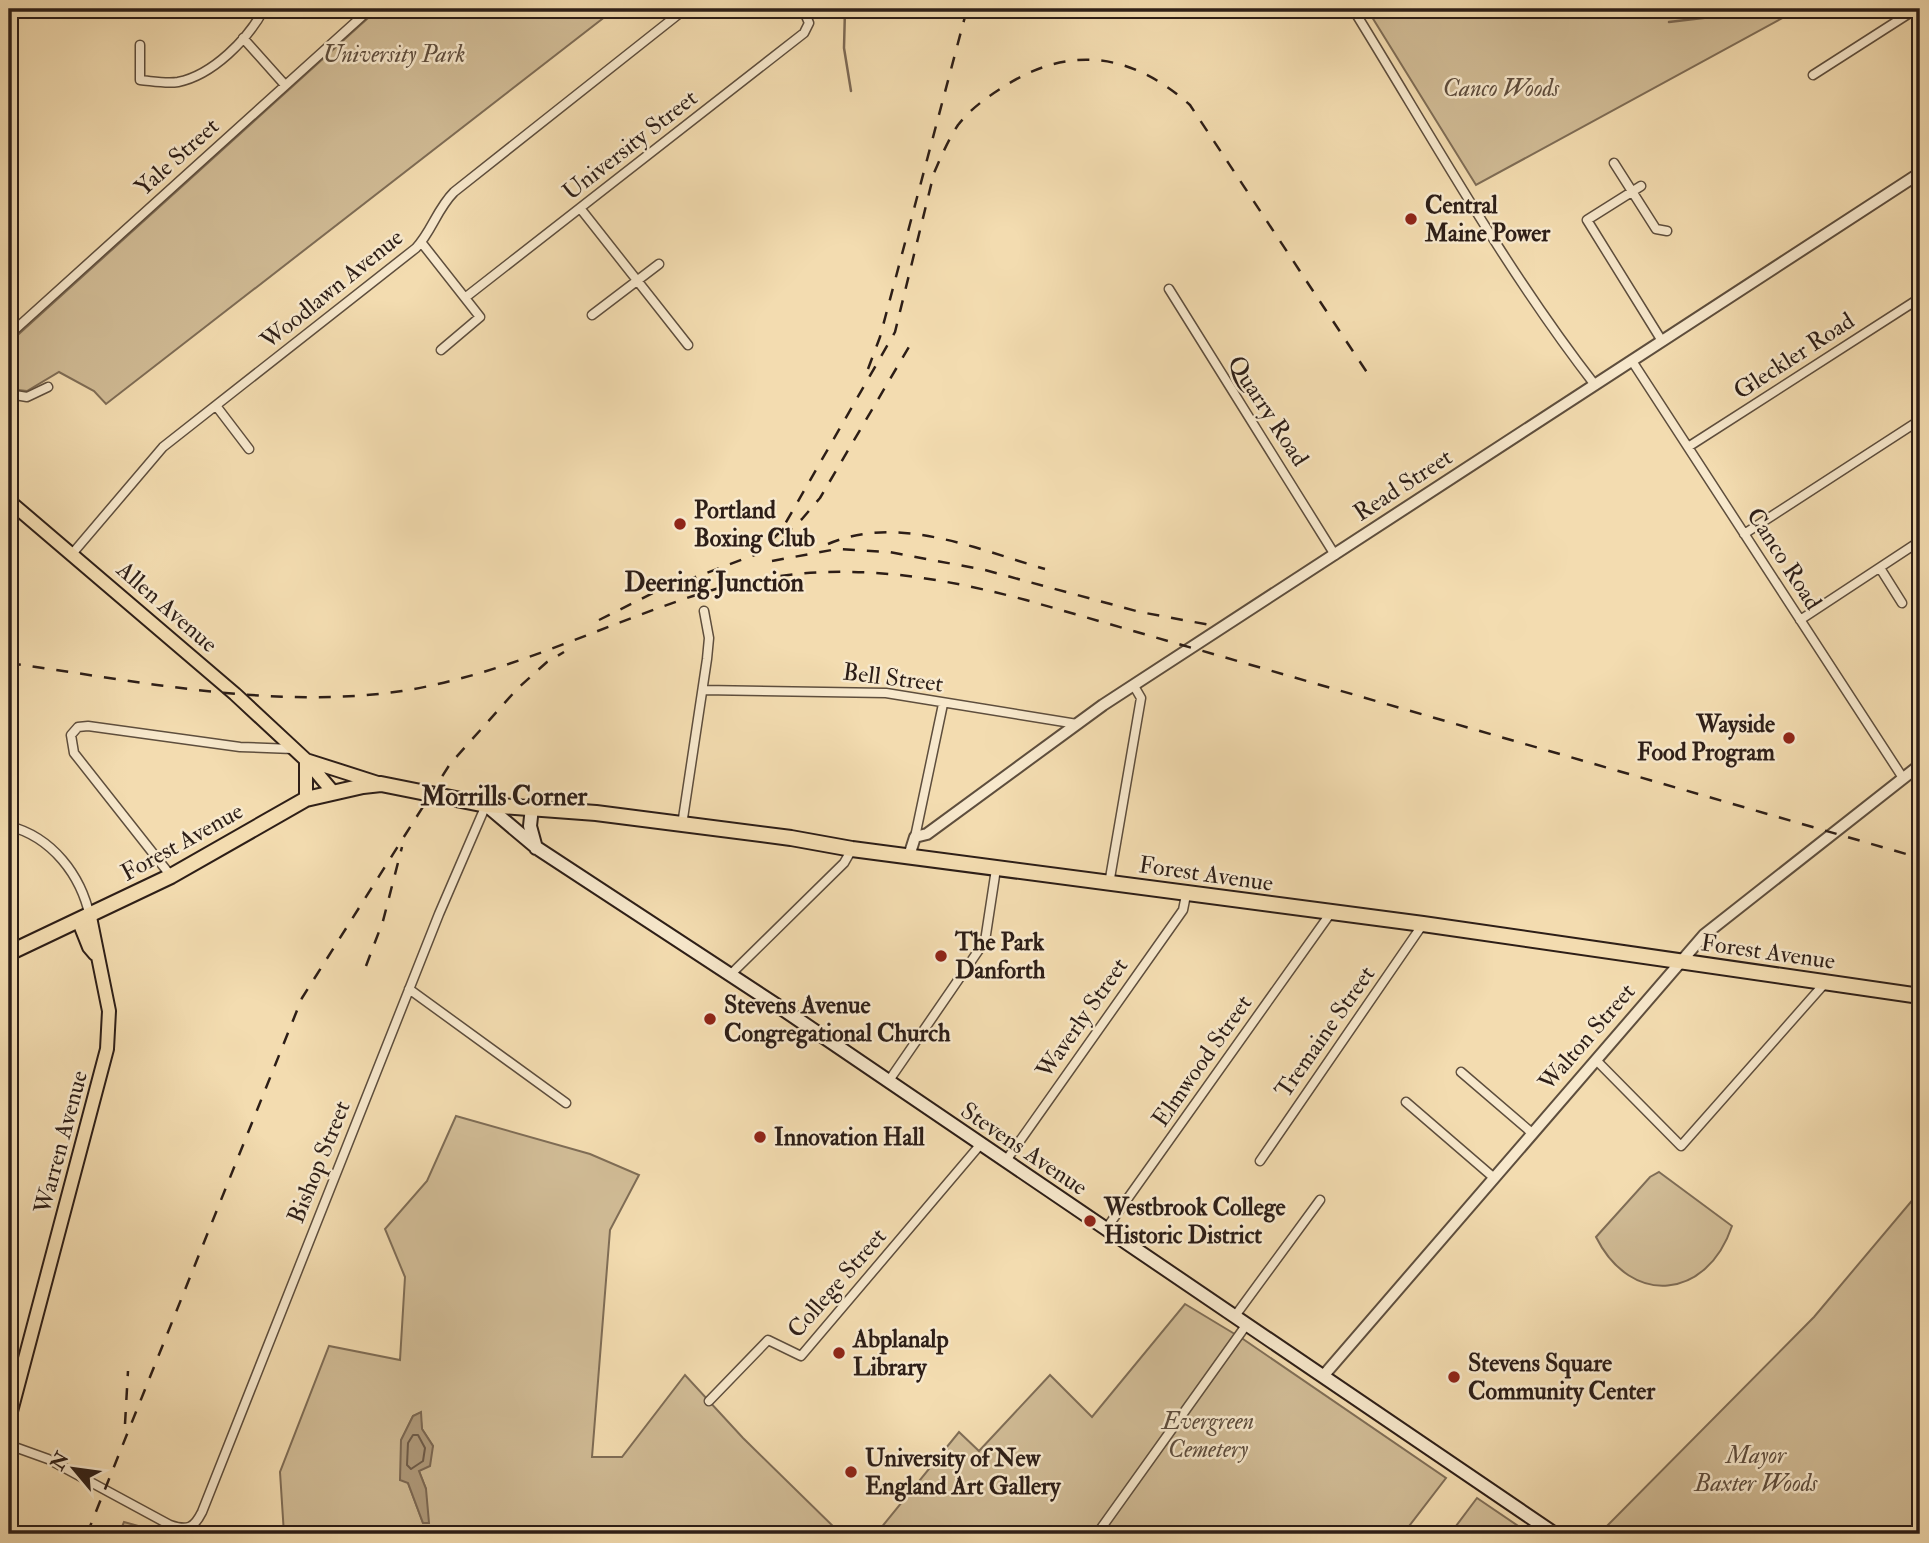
<svg xmlns="http://www.w3.org/2000/svg" width="1929" height="1543" font-family="'IM FELL Double Pica',serif">
	<rect width="100%" height="100%" fill="#f3dcb0"/>
	<filter id="stains"><feTurbulence type="fractalNoise" baseFrequency=".00286" numOctaves="4"/><feColorMatrix values="0 0 0 0 .2 0 0 0 0 .09 0 0 0 0 .02 0 0 0 .5 -.17"/></filter>
	<radialGradient id="worn" r=".72"><stop offset=".6" stop-color="#630" stop-opacity="0"/><stop offset="1" stop-color="#630" stop-opacity=".3"/></radialGradient>
	<path fill="#d1bc96" stroke="#7f6d56" stroke-width="2" fill-rule="evenodd" d="M378,9h237l-509,395 -12,-13 -35,-19 -32,19 -18,-2 1,-47z
		M1367,9h432l-323,176z
		M456,1116l134,38 49,21 -29,55 -18,227h30l63,-82 58,63 98,96h-557l-4,-62 49,-126 71,14 5,-83 -20,-48 42,-48zM420,1413l2,16 11,17 -14,25 7,18 -3,34 -15,-40 -7,-42 12,-25z
		M1659,1172l73,54c-25,74 -101,81 -136,11l54,-60z
		M1920,1191v343h-321l215,-217z
		M1185,1304l58,35 203,139 -43,56h-527l83,-102 20,19 71,-76 42,42z
		M1477,1498l53,36h-80z
		M124,1522l43,12h-48z"/>
	<path fill="#b09b7c" stroke="#7c6954" stroke-width="2" d="M421,1412l1,17 11,17 -3,20 -11,5 7,18 3,34h-6l-15,-40 -8,-3 1,-40 12,-24z"/>
	<g fill="none" stroke-linecap="round" stroke-linejoin="round">
		<path stroke="#6e5c4a" stroke-width="2" d="M413,1435h5l7,13 -2,13 -12,8 -4,-4 1,-22z"/>
		<path stroke="#7c6954" stroke-width="2.5" d="M845,9l-1,39 7,43
			M1669,22l84,-10 3,-3"/>
		<g stroke="#5e4e3d" stroke-width="11">
			<path id="minor" d="M1353,9c78,126 151,259 242,376
				M243,38l42,47
				M140,45v35c12,1 26,4 38,2 35,-7 70,-43 86,-73
				M1813,75l103,-66
				M1614,163l42,66 11,2
				M1641,186l-54,34 75,121
				M580,208l108,137
				M421,242l59,75 -39,33
				M1169,289l166,266
				M466,297l338,-264 5,-10 -6,-14
				M592,315l67,-51
				M9,335l361,-326
				M1632,361l271,417
				M9,394l18,3 21,-10
				M217,407l32,42
				M1688,447l232,-149
				M1744,534l176,-114
				M72,554l91,-107 253,-199c16,-17 21,-39 38,-56l231,-183
				M1880,568l22,35
				M1800,620l120,-79
				M703,690l183,3 191,31
				M682,825l25,-166 2,-21 -5,-27
				M9,826c43,11 72,49 81,91
				M915,837l28,-133
				M171,876l-97,-123 -3,-18 7,-8 10,-1 152,21 53,2
				M1109,884l32,-186 -7,-12
				M731,974l113,-111 8,-14
				M409,989l157,114
				M1596,1060l85,86 144,-163
				M1461,1072l71,61
				M888,1082l97,-141 11,-72
				M1406,1102l87,75
				M1260,1161l163,-237
				M1005,1162l178,-252 3,-15
				M1106,1229l224,-315
				M1235,1316l85,-116
				M709,1401l59,-61 33,16 179,-211
				M9,1445l39,14 122,66c18,6 24,3 32,-13l237,-598 47,-109
				M1097,1534l150,-210"/>
		</g>
		<g stroke="#5e4e3d" stroke-width="14">
			<path id="tertiary" d="M909,856l6,-19 12,-3 176,-129 817,-532
				M1324,1375l380,-440 216,-170"/>
		</g>
		<g stroke="#2d1e17" stroke-width="16">
			<path id="secondary" d="M486,805l51,43 250,164 768,522
				M532,807l-2,19 6,22"/>
		</g>
		<g stroke="#2d1e17" stroke-width="16">
			<path id="primary" d="M9,501l226,193 71,66 75,24
				M306,760l27,32
				M306,799v-39
				M79,922l10,25 6,7
				M9,1419l98,-370 2,-38 -19,-94"/>
		</g>
		<g stroke="#2d1e17" stroke-width="18">
			<path id="trunk" d="M9,953l162,-77 135,-77 57,-13 18,-2 105,21 110,8 195,25 61,11 571,75 497,72"/>
		</g>
		<use href="#minor" stroke="#f7e8cc" stroke-width="8"/>
		<use href="#tertiary" stroke="#f7e8cc" stroke-width="10"/>
		<use href="#secondary" stroke="#f7e8cc" stroke-width="12"/>
		<use href="#primary" stroke="#f3dcb0" stroke-width="12"/>
		<use href="#trunk" stroke="#f3dcb0" stroke-width="14"/>
		<path stroke="#2d1e17" stroke-width="2.5" stroke-dasharray="12 12" stroke-linecap="butt" d="M868,369l12,-32 87,-328
			M783,536l19,-17 18,-21 93,-158
			M828,544c71,-30 148,5 217,25
			M772,561l65,-12 52,3 96,18 155,42 70,13
			M685,581l72,-27 24,-23 114,-199 39,-159c7,-16 14,-33 24,-48 13,-17 32,-30 50,-41 65,-40 126,-29 182,21l180,272
			M599,620l64,-32 29,-9
			M9,663c129,18 263,47 393,28 102,-16 194,-63 291,-95 117,-38 216,-27 333,4l894,258
			M366,966l17,-45 19,-74
			M125,1424l3,-53
			M87,1534l215,-536 148,-234 68,-76 29,-26 17,-10"/>
	</g>
	<g fill="#8f2418" stroke="#f7e8cc" stroke-width="2.5">
		<circle cx="1411" cy="219" r="7"/>
		<circle cx="680" cy="524" r="7"/>
		<circle cx="1789" cy="738" r="7"/>
		<circle cx="941" cy="956" r="7"/>
		<circle cx="710" cy="1019" r="7"/>
		<circle cx="760" cy="1137" r="7"/>
		<circle cx="1090" cy="1221" r="7"/>
		<circle cx="839" cy="1353" r="7"/>
		<circle cx="1454" cy="1377" r="7"/>
		<circle cx="851" cy="1472" r="7"/>
	</g>
	<g text-anchor="middle" dominant-baseline="central" stroke-width="5" stroke-linejoin="round" paint-order="stroke">
		<g font-size="24" font-style="italic" fill="#5e4d3d" stroke="#f7e8cc">
			<text x="394" y="54">University Park</text>
			<text x="1501" y="88">Canco Woods</text>
			<text x="1208" y="1421">Evergreen<tspan x="1208" dy="28">Cemetery</tspan></text>
			<text x="1756" y="1455">Mayor<tspan x="1756" dy="28">Baxter Woods</tspan></text>
		</g>
		<g font-size="24" fill="#2d1e17" stroke="#f7e8cc">
			<text transform="translate(630 145) rotate(-38)">University Street</text>
			<text transform="translate(177 157) rotate(-42)">Yale Street</text>
			<text transform="translate(332 289) rotate(-39)">Woodlawn Avenue</text>
			<text transform="translate(1794 356) rotate(-33)">Gleckler Road</text>
			<text transform="translate(1268 411) rotate(57)">Quarry Road</text>
			<text transform="translate(1403 485) rotate(-33)">Read Street</text>
			<text transform="translate(1784 559) rotate(57)">Canco Road</text>
			<text transform="translate(167 607) rotate(41)">Allen Avenue</text>
			<text transform="translate(893 678) rotate(7)">Bell Street</text>
			<text transform="translate(182 842) rotate(-29)">Forest Avenue</text>
			<text transform="translate(1206 874) rotate(8)">Forest Avenue</text>
			<text transform="translate(1768 952) rotate(8)">Forest Avenue</text>
			<text transform="translate(1082 1018) rotate(-55)">Waverly Street</text>
			<text transform="translate(1325 1032) rotate(-55)">Tremaine Street</text>
			<text transform="translate(1587 1037) rotate(-49)">Walton Street</text>
			<text transform="translate(1202 1061) rotate(-55)">Elmwood Street</text>
			<text transform="translate(61 1142) rotate(-75)">Warren Avenue</text>
			<text transform="translate(1024 1149) rotate(34)">Stevens Avenue</text>
			<text transform="translate(319 1162) rotate(-68)">Bishop Street</text>
			<text transform="translate(837 1283) rotate(-49)">College Street</text>
		</g>
		<g font-size="24" font-weight="bold" fill="#2d1e17" stroke="#f7e8cc" text-anchor="start">
			<text x="1425" y="205">Central<tspan x="1425" dy="28">Maine Power</tspan></text>
			<text x="694" y="510">Portland<tspan x="694" dy="28">Boxing Club</tspan></text>
			<text x="1775" y="724" text-anchor="end">Wayside<tspan x="1775" dy="28">Food Program</tspan></text>
			<text x="955" y="942">The Park<tspan x="955" dy="28">Danforth</tspan></text>
			<text x="724" y="1005">Stevens Avenue<tspan x="724" dy="28">Congregational Church</tspan></text>
			<text x="774" y="1137">Innovation Hall</text>
			<text x="1104" y="1207">Westbrook College<tspan x="1104" dy="28">Historic District</tspan></text>
			<text x="853" y="1339">Abplanalp<tspan x="853" dy="28">Library</tspan></text>
			<text x="1468" y="1363">Stevens Square<tspan x="1468" dy="28">Community Center</tspan></text>
			<text x="865" y="1458">University of New<tspan x="865" dy="28">England Art Gallery</tspan></text>
		</g>
		<g font-size="26" font-weight="bold" fill="#2d1e17" stroke="#f7e8cc">
			<text x="714" y="583">Deering Junction</text>
			<text x="504" y="797">Morrills Corner</text>
		</g>
	</g>
	<rect width="1929" height="1543" fill="none" stroke="#f3dcb0" stroke-width="35"/>
	<rect x="10" y="10" width="1908" height="1522" fill="none" stroke="#2d1e17" stroke-width="3.5"/>
	<rect x="18" y="18" width="1894" height="1508" fill="none" stroke="#2d1e17" stroke-width="2"/>
	<g transform="translate(74 1469) rotate(299)" stroke="#f7e8cc" stroke-width="5" paint-order="stroke">
	<path d="M0-5L12 26L0 18L-12 26Z" fill="#2d1e17"/>
	<text y="-10" font-size="19" font-weight="bold" text-anchor="middle" fill="#2d1e17">N</text>
	</g>
	<rect width="100%" height="100%" filter="url(#stains)"/>
	<rect width="100%" height="100%" fill="url(#worn)"/>
</svg>
